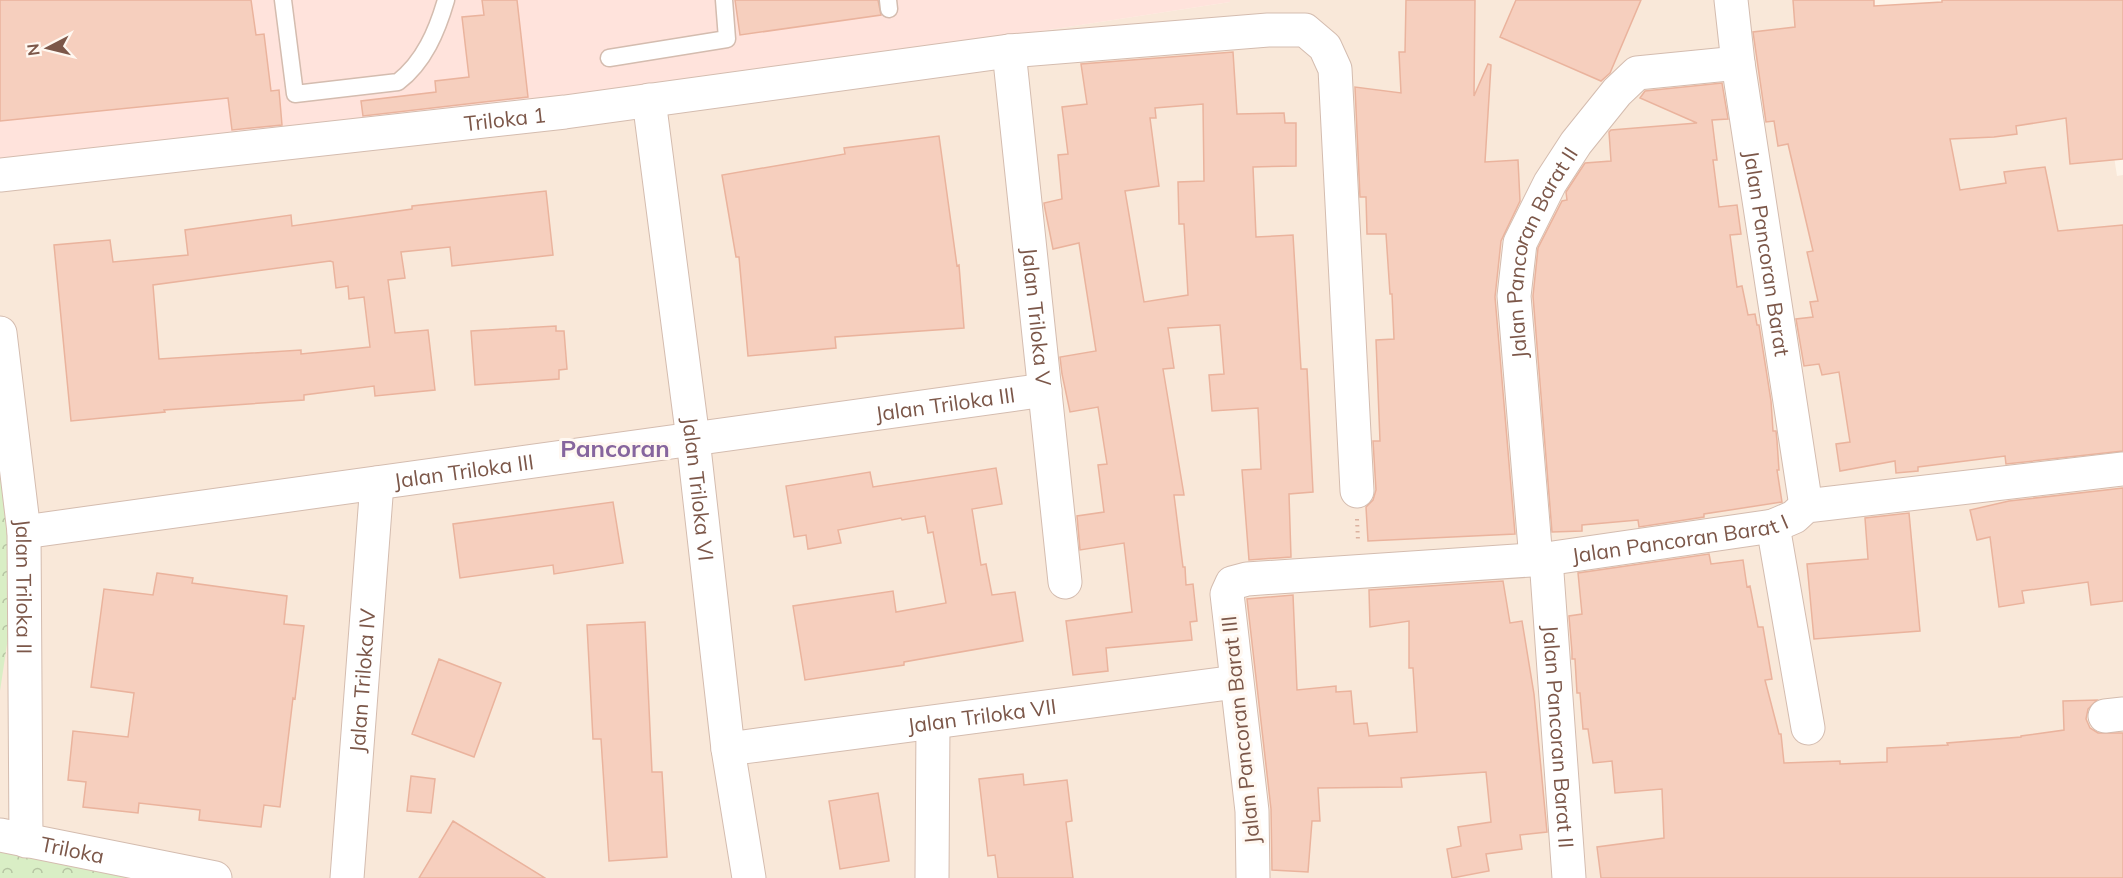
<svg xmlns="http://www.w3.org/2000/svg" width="2123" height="878" font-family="Mulish,sans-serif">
	<defs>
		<pattern id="park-crowns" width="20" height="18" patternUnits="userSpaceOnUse" patternTransform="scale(1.5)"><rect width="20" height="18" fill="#d9eec5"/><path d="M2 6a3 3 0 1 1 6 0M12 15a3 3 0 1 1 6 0" fill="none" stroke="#b5c4a2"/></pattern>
	</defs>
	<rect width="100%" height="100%" fill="#fef4e9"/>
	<path fill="#f9e8d9" d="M1230,0h618l255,84 14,92 6,-1v703h-2123v-710l524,-57 706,-109z"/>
	<path fill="#ffe3dc" d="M0,0h1230v2l-706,109 -524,57z"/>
	<path fill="url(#park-crowns)" d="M0,326l32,152 -32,213z
		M0,848l132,30h-132z"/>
	<path fill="#f6cfbe" stroke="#eab39d" stroke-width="1.5" fill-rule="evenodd" d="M0,0h251l5,35 8,-1 7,57 8,-1 3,35 -50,5 -4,-32 -228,23z
		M482,0h35l11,97 -165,19 -2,-15 75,-9 -1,-11 34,-4 -7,-60 22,-2z
		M735,0h143l3,15 -141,20z
		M1406,0h69l-1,96 14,-32 3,1 -6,97 33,-2 2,41 -19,40 -6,56 20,237 -147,7 -2,-34 7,-7 3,-10 -3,-49h7l-4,-101 18,-1 -2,-45h-2l-4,-60h-19l-1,-37h-6l-5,-110 46,6 -2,-41h6z
		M1516,0h125l-31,73 -9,8 -101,-44z
		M1793,0h81v6l68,-4v-2h181v159l-53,5 -4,-46 -50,8 1,8 -23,3 -44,2 10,51 46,-7 -2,-11 41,-5 13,64 65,-6v226l-117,13 -1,-8 -87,11v4l-22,2 -1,-12 -55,10 -4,-27 14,-2 -11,-70 -17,3 -3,-11 -15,2 -8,-47 17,-2 -3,-15 8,-1 -11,-49 6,-1 -25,-107 -10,2 -4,-25 -8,1 -13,-90 42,-5z
		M1233,52l4,62 47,-1 1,10h11v43l-43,1 3,70 37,-2 8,134h6l6,123 -24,2 2,63 -42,3 -7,-90 19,-1 -3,-61 -46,3 -3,-36 15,-1 -4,-49 -52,3 6,40 -11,1 21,126h-10l9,72h2l1,18 7,-1 4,37 -7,1 2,18 -86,8 2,23 -35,4 -7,-54 66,-9 -8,-69 -44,7 -3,-34 27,-4 -6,-47 9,-1 -9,-57 -28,5 -8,-38 -2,-17 36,-6 -17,-108 -26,6 -8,-40 -1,-6 18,-4 -4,-44 10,-1 -6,-47 25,-3 -6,-40zM1203,104l1,77 -26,1 1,42h5l4,71 -44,7 -19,-111 34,-5 -9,-68h6l-1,-10z
		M1722,83l6,36 -16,1 5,40h-4l6,47 18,-2 4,29 -11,1 7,52 5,-1 6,29 7,-1 2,11h2l12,76 2,30h3l1,10 2,29h-2l5,32 -78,12v3l-65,10 -1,-7 -56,5v6l-30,1 -19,-236 5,-48 24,-47 5,-1 -1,-8 19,-29 26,-2 -2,-29 2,-2 86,-7 -57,-25 5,-7z
		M939,136l18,130 2,-1 5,63 -129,9 1,11 -88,8 -9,-99h-3l-14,-82 123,-21 -1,-6z
		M546,191l7,64 -101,11 -2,-19 -49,5 4,26 -17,2 7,53 33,-3 7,60 -60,6 -1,-10 -70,9v5l-140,10 1,2 -94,9 -17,-176 56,-5 3,22 75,-7 -3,-25 106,-15 1,11 120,-17v-3zM330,261l3,1 3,26 12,-2 1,13 15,-2 6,50 -69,7v-4l-142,9 -6,-74z
		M556,326v5h8l3,38 -8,1v9l-84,6 -4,-54z
		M996,468l6,36 -30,5 9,56 5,-1 6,31 23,-3 8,49 -119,21v3l-99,15 -12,-74 100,-15 3,21 50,-9 -13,-71 -5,1 -3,-17 -23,4 -1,-2 -63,12 3,13 -33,6 -2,-14 -12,2 -8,-51 84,-14 3,15z
		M2123,488v113l-32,4 -3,-23 -66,9 2,12 -25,4 -9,-70 -13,3 -7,-30 39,-9z
		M613,502l10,61 -69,11 -1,-9 -93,13 -7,-54z
		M1909,513l11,118 -106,8 -7,-75 61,-5 -3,-41z
		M1709,554l2,10 32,-4 4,27 3,-1 8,41h5l9,52 -7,1 14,54h2l3,29 56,-2v3l47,-2v-14l61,-3 -1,-2 74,-6v-1l43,-6 -1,-29 34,-1 -9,9 -2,10 4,9 8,5h25v145h-522l-4,-31 67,-9 -2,-49 -47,4 -3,-32 -19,2 -5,-34h-5l-3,-36h-3l-2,-34h-3v-7l-3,-36 13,-2 -4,-41z
		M157,573l36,5 -1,5 95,13 -3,28 20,2 -9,73 -2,-1 -13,109 -16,-2 -3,22 -62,-7 1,-10 -61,-7 -1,10 -55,-6 3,-25 -18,-2 5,-49 55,6 6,-44 -43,-6 13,-98 49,6z
		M1503,581l7,42 12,-2 12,73 13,138 -27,3 2,14 -36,5 3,17 -37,7 -5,-29 14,-3 -3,-19 33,-5 -5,-50 -85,6 1,9 -84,1 2,33h-8l-4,51 -36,-2 -1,-61 -24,-210 46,-4 4,95 39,-4v6l15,-1 3,33 13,-1 2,13 48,-4 -4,-64h-4v-47l-39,6 -1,-37z
		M645,622l7,150h10l5,85 -58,4 -8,-122h-8l-6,-114z
		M439,659l62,24 -27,74 -62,-23z
		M1023,774l1,11 43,-5 5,41 -6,1 7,56h-75l-3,-23 -7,1 -9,-77z
		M411,776l24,3 -4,34 -24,-2z
		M878,793l11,68 -49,8 -11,-68z
		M453,821l92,57h-126z"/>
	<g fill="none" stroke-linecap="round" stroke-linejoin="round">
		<g stroke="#d4bcaf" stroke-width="19">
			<path id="lane" d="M283,0l12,94 103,-12c26,-20 39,-51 48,-82
				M888,0l1,9
				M609,58l118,-19 -3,-39"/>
		</g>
		<g stroke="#d4bcaf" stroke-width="35">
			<g id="street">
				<path id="s1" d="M1731,0l7,63 68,443"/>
				<path id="s2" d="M1009,51l56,531"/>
				<path id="s3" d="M649,100l44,339 35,310 21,129"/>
				<path id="s4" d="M0,175l565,-63 444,-61 259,-21h37l20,17 10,22 22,422"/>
				<path id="s5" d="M0,333l24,199 2,309"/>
				<path d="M1773,526l35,202"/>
				<path id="s6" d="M24,532l1021,-142"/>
				<path id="s7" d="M1546,559l23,319"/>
				<path id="s8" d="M1536,560l-22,-264 6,-53 30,-60 26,-40 41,-51 20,-19 101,-10"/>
				<path d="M2105,716l18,-2"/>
				<path id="s9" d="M728,749l508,-67"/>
				<path id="s10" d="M0,835l215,43"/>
				<path id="s11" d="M347,878l30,-395"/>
				<path d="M932,878l1,-155"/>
				<path id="s12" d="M1253,878l-1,-67 -25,-217 5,-11 15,-4 299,-20 227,-33 21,-9 12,-11 317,-37"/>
			</g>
		</g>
		<path stroke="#dcb2a0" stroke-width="4" stroke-dasharray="1.5 4.5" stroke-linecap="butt" d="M1357,519l1,22"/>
		<use href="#lane" stroke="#fff" stroke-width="16"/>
		<use href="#street" stroke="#fff" stroke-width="33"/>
	</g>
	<g text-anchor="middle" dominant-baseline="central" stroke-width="6" stroke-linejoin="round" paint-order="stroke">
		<g font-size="21" fill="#7c5749" stroke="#fff8f1">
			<text stroke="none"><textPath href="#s4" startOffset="508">Triloka 1</textPath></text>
			<text stroke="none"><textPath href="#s1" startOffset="256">Jalan Pancoran Barat</textPath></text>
			<text stroke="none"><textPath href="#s8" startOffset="314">Jalan Pancoran Barat II</textPath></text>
			<text stroke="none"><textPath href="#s2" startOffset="267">Jalan Triloka V</textPath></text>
			<text stroke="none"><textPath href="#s6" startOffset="930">Jalan Triloka III</textPath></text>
			<text stroke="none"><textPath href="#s6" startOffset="444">Jalan Triloka III</textPath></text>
			<text stroke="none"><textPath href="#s3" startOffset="392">Jalan Triloka VI</textPath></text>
			<text stroke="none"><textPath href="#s12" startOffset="748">Jalan Pancoran Barat I</textPath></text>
			<text stroke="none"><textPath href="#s5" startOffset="255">Jalan Triloka II</textPath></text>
			<text stroke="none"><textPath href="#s11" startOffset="198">Jalan Triloka IV</textPath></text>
			<text stroke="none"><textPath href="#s9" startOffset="256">Jalan Triloka VII</textPath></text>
			<text transform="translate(1240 730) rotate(-96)">Jalan Pancoran Barat III</text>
			<text stroke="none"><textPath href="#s7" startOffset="178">Jalan Pancoran Barat II</textPath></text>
			<text stroke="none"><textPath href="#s10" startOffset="74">Triloka</textPath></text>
		</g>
		<g font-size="24" font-weight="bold" fill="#86659e" stroke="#fff8f1">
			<text x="615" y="448">Pancoran</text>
		</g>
	</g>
	<g transform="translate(48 48) rotate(263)" stroke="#fff8f1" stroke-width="4.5" paint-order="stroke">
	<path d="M0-4.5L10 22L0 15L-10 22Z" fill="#7c5749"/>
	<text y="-9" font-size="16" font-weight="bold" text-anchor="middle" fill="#7c5749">N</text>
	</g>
</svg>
